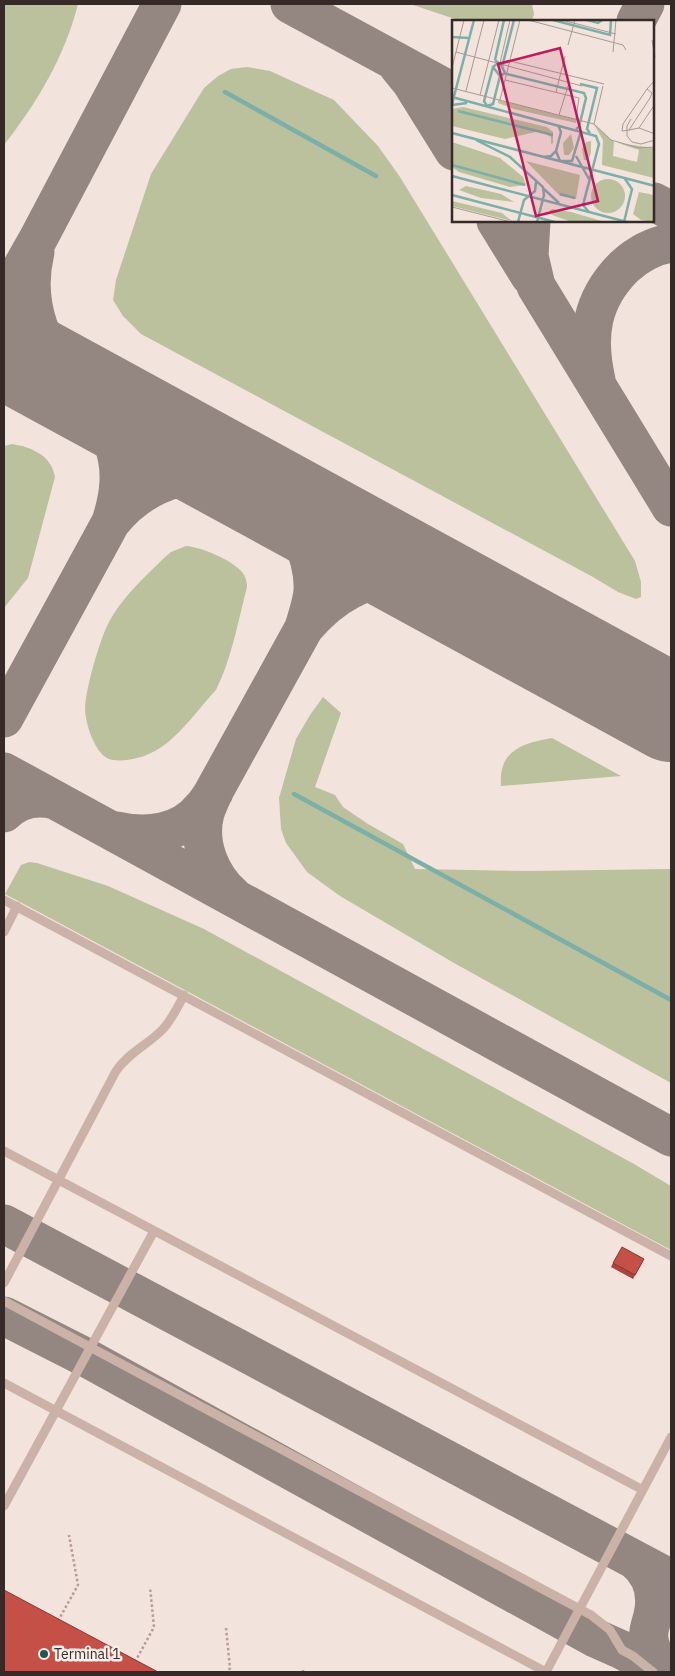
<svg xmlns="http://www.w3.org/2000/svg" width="675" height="1676" font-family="'IBM Plex Sans',sans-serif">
	<rect width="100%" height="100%" fill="#f2e4dc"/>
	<path fill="#bac19c" d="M4,4h74c-13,52 -41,99 -74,141z
		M410,4h122l2,10 -2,7h-71z
		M247,67l23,4 64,29 44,46 22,31 235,384 6,21v15l-5,2 -18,-7 -25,-15 -452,-243 -18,-18 -10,-16 3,-20 35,-106 53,-86 14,-12 13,-7z
		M12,444c20,3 40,12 43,33l-27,101 -24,30v-162z
		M186,546c15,1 46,14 56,26 4,5 5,10 5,15 -9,34 -15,71 -31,103 -20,21 -38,50 -65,63 -10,5 -32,11 -44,5 -13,-7 -22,-36 -22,-50 1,-20 14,-66 23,-84 13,-26 36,-46 56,-66l7,-6z
		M323,697l18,16 -26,74 20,8 8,12 25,17 35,20 12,25 114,2 142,-2v214l-217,-120 -114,-67 -33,-24 -21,-29 -5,-14 -2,-31 17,-59 14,-24z
		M552,738l69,38 -120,10c-3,-35 21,-43 51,-48z
		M29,862l8,1 71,23 96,43 430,235 37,22v64l-666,-356 16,-29z"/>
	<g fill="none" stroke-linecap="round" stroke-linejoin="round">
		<path stroke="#7bafa8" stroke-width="4.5" d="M225,92l151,84
			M294,794l377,206"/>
		<path stroke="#948782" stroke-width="39" d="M290,4l164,89
			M636,21l9,-17
			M398,66l13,16 43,69
			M654,202l17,9
			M496,221l34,55
			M531,221l-2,35 7,30 135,221
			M35,252c-13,54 8,98 42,139 15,17 27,27 35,49 11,28 8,54 -1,82
			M4,299l33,-58 125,-237
			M596,380c-10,-44 -5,-80 28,-113 13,-12 29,-21 47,-24
			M4,381c25,-4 45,0 70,5
			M4,718l107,-196c52,-65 147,-65 188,11 9,17 15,39 14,58 -1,13 -6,25 -9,37
			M4,772l667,365
			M4,813c14,-14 32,-18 51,-13
			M117,831c30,7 64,3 85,-23 5,-5 8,-11 12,-16
			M233,896c-23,-20 -36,-53 -28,-83 2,-7 6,-15 9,-22l90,-163c26,-31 62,-55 104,-49 15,3 30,9 44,14
			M4,1224l667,355
			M4,1316l81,41 510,281 27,12 40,22
			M635,1560c17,14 23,33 18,55 -1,5 -3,10 -4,16 -2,15 8,30 18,41"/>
		<path stroke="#948782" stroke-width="98" d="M4,349l667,364"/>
		<path stroke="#b69b92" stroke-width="2.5" stroke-dasharray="2.5 2.5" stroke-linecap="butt" d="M58,1621l20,-36 -9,-50
			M226,1628l4,40 -2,4
			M135,1662l19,-35 -4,-40
			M303,1670v2"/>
		<path stroke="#cab2a8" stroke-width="9" d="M4,900l667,356
			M4,932l13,-26
			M4,1151l639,339
			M4,1283l112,-212c12,-18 33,-27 47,-42 9,-10 15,-22 21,-34
			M4,1301l587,314 19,15 12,20 11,6 20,16
			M4,1383l542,289
			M4,1506l150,-275
			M546,1672l125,-235"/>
	</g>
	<path fill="#a9453d" d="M613,1263h29l-9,16 -22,-12z"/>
	<path fill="#c55047" stroke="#8a3832" d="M622,1247l22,12 -9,16 -22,-12z
		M4,1590l154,82h-154z"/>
	<circle fill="#1e5852" stroke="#f9efe8" stroke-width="2" cx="44" cy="1654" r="5"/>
	<g text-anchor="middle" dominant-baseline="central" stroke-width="5" stroke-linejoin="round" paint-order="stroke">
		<g font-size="14" fill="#362a28" stroke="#f9efe8" text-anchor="start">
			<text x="54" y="1654">Terminal 1</text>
		</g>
	</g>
	<g transform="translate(452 20)">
		<rect width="202" height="202" fill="#f2e4dc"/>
		<path d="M46,80l79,20 -1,3 -62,-14 -16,-6zM11,87l84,20 6,5v11l-2,1v-7l-11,-6 -35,8 -53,-13v-17zM141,103l21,19 -1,14 24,6 2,-12 -21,-7 36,5v30l-52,-13 1,-25zM119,114l3,14 -5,7h-5l-1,-12zM139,121v12l-3,7h-4l-2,-11 4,-7zM0,122l48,16 23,19 3,8 -16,2 -51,-15 -7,-5zM74,141l54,14 -4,24 -16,-3zM139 176a17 17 0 1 1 34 0a17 17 0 1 1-34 0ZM14,166l35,8 13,8 -33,-4 -22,-8zM187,172l15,3v27l-13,-2 -8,-6zM0,181l50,12 10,8 -60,-15zM100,189l19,3 34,10h-33l-20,-7 -3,-4z" fill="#bac19c"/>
		<path fill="none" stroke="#7bafa8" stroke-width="2.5" d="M101,0l57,15 1,-15M135,0l11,3 4,-3M0,17l17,1M43,40l6,5 4,8 -5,3 -7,-9 5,-4M43,40l9,-40M41,47l-9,34 3,5 6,-2 7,-28M50,47l12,-47M51,53l81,20 2,5 -7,29 -3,2M128,64l17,4 -10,41 3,4M0,77l144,39 3,8 -16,61 6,7M0,84l22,-84M0,85l15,-2M6,91l95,24M0,113l203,53M24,120l34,17 33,30 1,8 -7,27M104,131l4,10h12l9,-30M124,136l13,23M91,137l8,-1 5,-5 5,-19 -3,-7M0,145l73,20M0,156l175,46M92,169l15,14M108,174l15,4M0,175l103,27M66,202l6,-22 11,-9 1,-9M172,202l8,-33 -7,-10"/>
		<path fill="none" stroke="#a79a94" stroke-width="1" d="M76,0l95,25 3,5M110,0l54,14M200,20l3,17M116,25l7,-25M4,32l126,34M161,32l3,-32M58,41l94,23M48,43l10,-43M0,48l12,-48M53,60l74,18 -3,21M0,68l142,36 17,16 28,8 16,-1M14,71l18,-71M104,72l9,-36M28,75l19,-75M48,80l20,-80M203,84l-16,24 16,6M107,95l10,-32M179,99l-4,7v10l5,6 9,2 14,-4M142,104l9,-38M187,108l-10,2 21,-32 2,-5 -5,-4 8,-9M178,110l-8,1 1,-7 24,-35M0,187l59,15"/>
		<path fill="#c2185b" fill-opacity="0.15" stroke="#c2185b" stroke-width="2.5" d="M108,28l38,153 -62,15 -38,-152z"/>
		<rect width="202" height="202" fill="none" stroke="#362a28" stroke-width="2.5"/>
	</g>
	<rect width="675" height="1676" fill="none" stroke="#362a28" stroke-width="10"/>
</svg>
